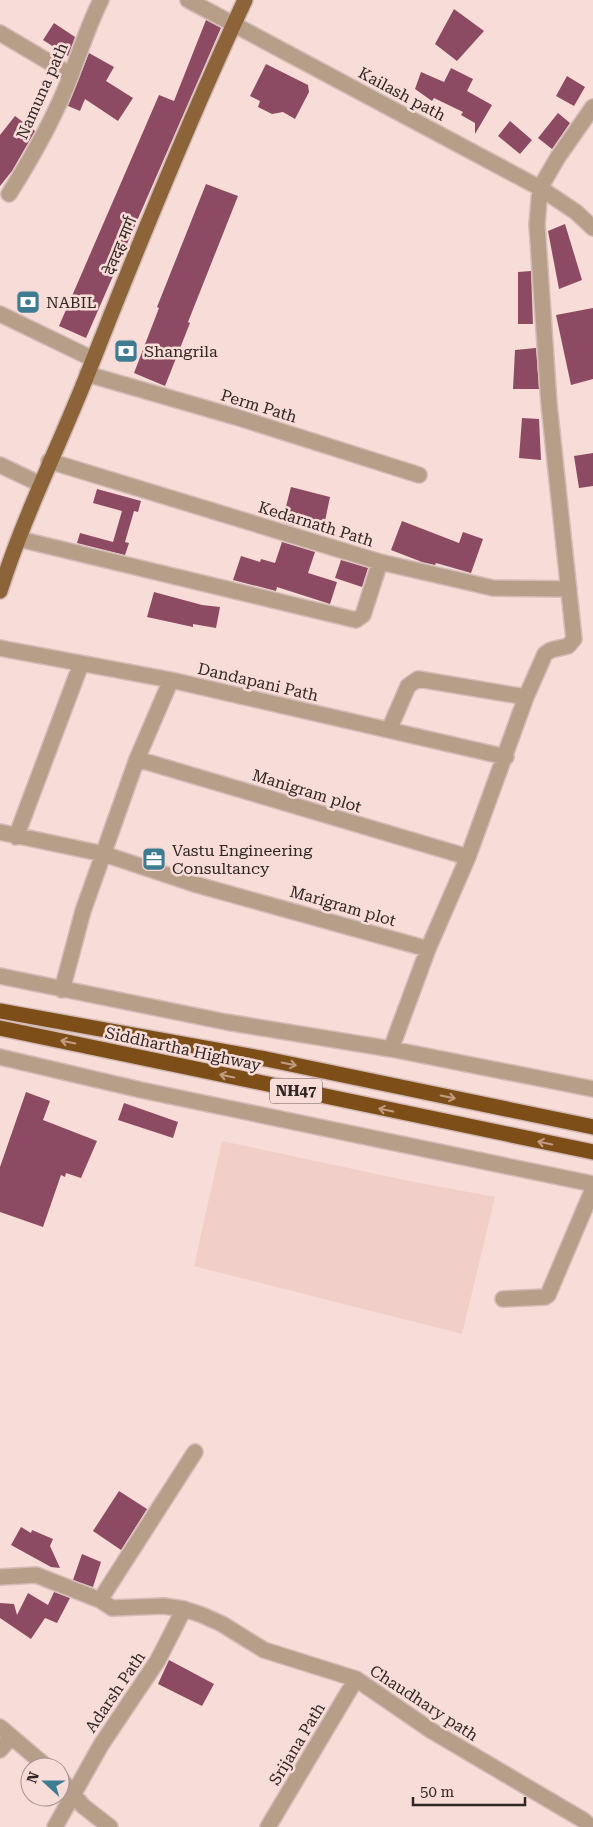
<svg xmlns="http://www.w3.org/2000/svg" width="593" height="1827" font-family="'Roboto Serif','Noto Sans Devanagari',serif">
	<rect width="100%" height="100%" fill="#f7dcd7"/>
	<path fill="#f1cfc8" d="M222,1141l187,40 86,16 -33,137 -268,-68z"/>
	<path fill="#8c4b63" d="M454,9l30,22 -27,30 -22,-17z
		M206,20l15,8 -135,310 -27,-12 100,-231 15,6z
		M54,23l21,14 -7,19 -25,-16z
		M89,53l25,14 -8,14 27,17 -15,23 -33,-22 -5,12 -12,-5z
		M266,64l42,21 1,7 -14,27 -12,-7 -11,2 -14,-7 2,-6 -10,-5z
		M451,68l22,11 -6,12 25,14 -17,29v-11l-14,-8 2,-3 -29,-14 -2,3 -17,-12 6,-17 23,10z
		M567,76l18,11 -11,19 -18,-10z
		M558,113l12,10 -18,26 -14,-11z
		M15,116l20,15 -23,40 -12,15v-51z
		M510,121l22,19 -12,14 -22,-18z
		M206,184l32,12 -50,126 2,1 -25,63 -31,-13 25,-65 -2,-1z
		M565,224l17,56 -23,9 -11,-58z
		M531,271l2,53h-15v-52z
		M593,308v71l-22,6 -15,-70z
		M536,348l3,41h-26l2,-39z
		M522,418l17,1 2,41 -22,-2z
		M593,453v33l-14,2 -5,-32z
		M291,487l39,10 -5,24 -27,-5 -3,10 -13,-4z
		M97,489l44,12 -3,11 -4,-1 -9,31 4,1 -4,12 -48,-12 3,-10 33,9 9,-31 -29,-8z
		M402,521l57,22 4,-11 20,7 -12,34 -35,-10 -1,2 -13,-3 -31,-12z
		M282,542l33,10 -7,21 29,9 -7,22 -53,-17 -1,4 -43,-11 8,-24 19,6 1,-3 14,4z
		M341,560l27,8 -6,19 -27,-9z
		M154,592l48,13 18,2 -4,21 -23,-4v3l-46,-10z
		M26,1092l24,9 -7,19 54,21 -16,37 -15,-5 -1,4 -4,-2 -18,52 -43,-15v-45z
		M124,1103l54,19 -5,16 -55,-18z
		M119,1491l28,18 -26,41 -28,-19z
		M21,1527l10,6 1,-3 21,9 -3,7 10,22 -9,-1 -40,-22z
		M82,1554l19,8 -8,25 -20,-7z
		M54,1592l16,6 -13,25 -12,-5 -14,21 -31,-21v-15l14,1 3,11 11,-22 20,12z
		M169,1660l45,24 -12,22 -44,-22z"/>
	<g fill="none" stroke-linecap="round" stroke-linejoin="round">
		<g stroke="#d3bbb7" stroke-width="18">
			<path id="minor" d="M188,0l352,188 36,24 17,16
				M0,33l71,42
				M9,194c24,-38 46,-77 62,-119 10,-26 18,-51 30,-75
				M0,314l93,45
				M87,374l149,43 183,58
				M49,461l331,101 113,26 76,1
				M0,465l40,19
				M19,539l337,81 7,-5 17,-53
				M0,648l171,32 335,77
				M389,730l19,-44 10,-7 108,18
				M137,759l331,98
				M0,832l104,22 90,30 234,65
				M16,837l65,-173
				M0,976l226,46 165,27 202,40
				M62,990l21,-79 54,-152 34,-79
				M391,1049l37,-100 40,-92 58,-160 19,-43 6,-4 17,-4 6,-7 -25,-235 -12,-179 3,-37 18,-31 35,-50
				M0,1057l141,33 452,94
				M503,1299l42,-2 3,-2 45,-106
				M0,1577l36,-2 64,25 12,8 52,-2 20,3 18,6 20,9 42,26 92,29 76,52 151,89 8,7
				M100,1600l95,-148
				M0,1727l47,40
				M0,1750l11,-13
				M60,1778l23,28 27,21
				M55,1827l46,-82 57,-85 26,-51
				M268,1827l88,-148"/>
		</g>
		<g stroke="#d3bbb7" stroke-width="18">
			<path id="major" d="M0,591c24,-75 59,-145 88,-218 49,-125 100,-251 157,-373"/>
		</g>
		<g stroke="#d3bbb7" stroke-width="18">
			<path id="highway" d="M0,1011l266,48 327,68
				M0,1028l593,124"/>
		</g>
		<use href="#minor" stroke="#b69e88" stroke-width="15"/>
		<use href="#major" stroke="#8d643a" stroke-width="15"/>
		<use href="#highway" stroke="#7e4e19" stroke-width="15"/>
	</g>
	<defs><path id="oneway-shaft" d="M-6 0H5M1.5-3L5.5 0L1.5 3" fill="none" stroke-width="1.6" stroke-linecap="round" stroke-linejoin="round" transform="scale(1.25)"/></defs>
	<g stroke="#c19c82">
		<use href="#oneway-shaft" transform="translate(68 1042) rotate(-168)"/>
		<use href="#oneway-shaft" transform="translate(289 1064) rotate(12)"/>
		<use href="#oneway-shaft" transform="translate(227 1076) rotate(-168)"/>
		<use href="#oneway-shaft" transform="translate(448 1097) rotate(12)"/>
		<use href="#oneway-shaft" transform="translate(386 1110) rotate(-168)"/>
		<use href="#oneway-shaft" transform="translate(545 1143) rotate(-168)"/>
	</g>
	<defs>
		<g id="bank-square" transform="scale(1.25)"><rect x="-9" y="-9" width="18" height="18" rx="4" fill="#3e7c92" stroke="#f7dcd7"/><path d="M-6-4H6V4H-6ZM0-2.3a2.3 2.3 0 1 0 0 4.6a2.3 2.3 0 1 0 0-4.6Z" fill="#fff"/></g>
		<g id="office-square" transform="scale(1.25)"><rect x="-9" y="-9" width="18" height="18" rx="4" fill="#3e7c92" stroke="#f7dcd7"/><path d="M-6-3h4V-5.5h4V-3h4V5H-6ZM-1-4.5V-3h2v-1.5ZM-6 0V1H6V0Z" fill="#fff"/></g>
	</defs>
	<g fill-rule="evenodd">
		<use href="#bank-square" x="28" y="302"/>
		<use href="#bank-square" x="126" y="351"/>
		<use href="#office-square" x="154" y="859"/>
	</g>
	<g text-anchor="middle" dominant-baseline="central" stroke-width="5" stroke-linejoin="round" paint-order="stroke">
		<rect fill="#f7dcd7" stroke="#6c5d5a" stroke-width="1" x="270" y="1078.5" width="52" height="25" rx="4"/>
		<g font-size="15" font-weight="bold" fill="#302725">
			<text x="296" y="1091">NH47</text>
		</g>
		<g font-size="16" fill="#302725" stroke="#f7dcd7">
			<text transform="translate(42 91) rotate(-66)">Namuna path</text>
			<text transform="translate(402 94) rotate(28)">Kailash path</text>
			<text transform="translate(120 246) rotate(-68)">देवदह मार्ग</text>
			<text transform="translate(259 406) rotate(17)">Perm Path</text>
			<text transform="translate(316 524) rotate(17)">Kedarnath Path</text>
			<text transform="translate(258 682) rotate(13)">Dandapani Path</text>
			<text transform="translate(307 791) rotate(17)">Manigram plot</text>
			<text transform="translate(343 906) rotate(16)">Marigram plot</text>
			<text transform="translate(183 1049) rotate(12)">Siddhartha Highway</text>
			<text transform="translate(115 1692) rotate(-56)">Adarsh Path</text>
			<text transform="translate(424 1703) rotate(33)">Chaudhary path</text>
			<text transform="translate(297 1744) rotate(-59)">Srijana Path</text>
		</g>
		<g font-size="16" fill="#302725" stroke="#f7dcd7" text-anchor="start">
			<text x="46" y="302">NABIL</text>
			<text x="144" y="351">Shangrila</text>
			<text x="172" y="850">Vastu Engineering<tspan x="172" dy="18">Consultancy</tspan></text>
		</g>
	</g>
	<g transform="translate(45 1782) rotate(291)"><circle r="24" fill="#f7dcd7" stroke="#a79490"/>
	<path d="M0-4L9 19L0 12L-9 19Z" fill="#3e7c92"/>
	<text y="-8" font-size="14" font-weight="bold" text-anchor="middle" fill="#302725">N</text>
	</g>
	<path d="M413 1797v8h112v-8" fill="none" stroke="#302725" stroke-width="2.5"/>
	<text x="420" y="1797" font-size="15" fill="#302725" stroke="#f7dcd7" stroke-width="4" paint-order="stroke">50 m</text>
</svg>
